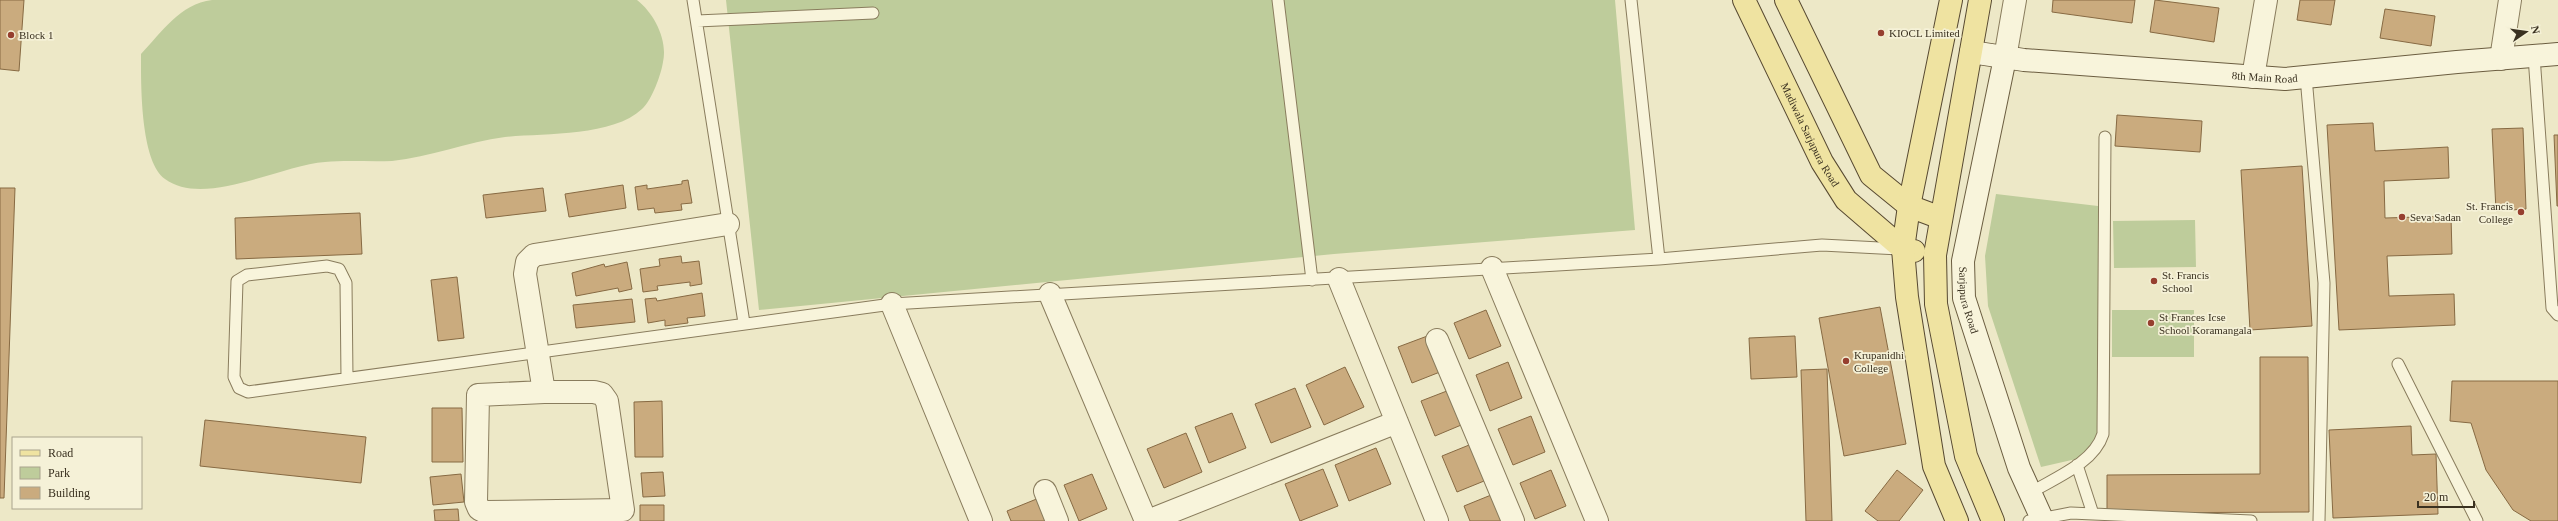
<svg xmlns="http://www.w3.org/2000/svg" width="2558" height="521" font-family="'Times New Roman',serif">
	<rect width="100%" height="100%" fill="#ede8c7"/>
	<path fill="#becc9b" d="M212,0h425c17,13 31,40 26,62 -2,13 -11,38 -21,47 -30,28 -98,24 -137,28 -38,5 -75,20 -113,24 -22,1 -45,-1 -67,1 -44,3 -121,46 -160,17 -25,-18 -24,-96 -24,-125 21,-22 39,-50 71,-54z
		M726,0h889l20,230 -301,24 -575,56z
		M1996,194l102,12v248l-57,13 -53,-161 -3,-50z
		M2195,220l1,47 -82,1 -1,-47z
		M2112,310h82v47h-82z"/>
	<path fill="#caab7e" stroke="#876a43" d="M0,0h24l-5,71 -19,-2z
		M2053,0h82l-3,23 -80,-11z
		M2155,0l64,8 -5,34 -64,-10z
		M2300,0h35l-4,25 -34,-5z
		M2385,9l50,7 -4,30 -51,-8z
		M2117,115l85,6 -2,31 -85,-6z
		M2373,123l2,28 73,-4 1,31 -65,3 1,37 66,-2 1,38 -65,2 2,40 65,-2 1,31 -116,5 -12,-205z
		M2523,128l3,81 -30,2 -4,-82z
		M2554,135h4v71h-1z
		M2302,166l10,160 -62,4 -9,-160z
		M688,180l4,23 -11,1 1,6 -27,3 -1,-5 -16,2 -3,-23 12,-2v4l35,-5v-3z
		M623,185l3,23 -57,9 -4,-23z
		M0,188h15l-11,310h-4z
		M543,188l3,23 -60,7 -3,-23z
		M360,213l2,41 -126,5 -1,-41z
		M681,256l1,7 17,-2 3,23 -12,2v-4l-33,4 1,4 -15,2 -3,-23 20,-3 -1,-7z
		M627,262l5,27 -13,3 -1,-4 -42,8 -4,-23 32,-9 1,3z
		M457,277l7,61 -26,3 -7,-61z
		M702,293l3,23 -18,2 1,5 -23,3v-6l-17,3 -3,-24 11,-1 1,3z
		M632,299l3,23 -59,6 -3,-23z
		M1880,307l26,137 -62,12 -25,-138z
		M1486,310l15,36 -32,13 -15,-36z
		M1430,335l15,35 -33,13 -14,-36z
		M1795,336l2,41 -46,2 -2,-41z
		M2260,357h48l1,155 -202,1v-38l153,-1z
		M1508,362l14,36 -32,13 -14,-36z
		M1345,367l19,40 -40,18 -18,-40z
		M1827,369l5,152h-26l-5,-151z
		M2452,381h106v140h-27l-18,-11 -27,-40 -15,-47 -21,-2z
		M1295,388l16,39 -40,16 -16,-39z
		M1452,389l14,34 -31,13 -14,-35z
		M662,401l1,56h-28l-1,-55z
		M432,408h30l1,54h-31z
		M1232,413l14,35 -37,15 -14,-36z
		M1531,416l14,36 -32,13 -15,-36z
		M205,420l161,17 -5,46 -161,-17z
		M2411,426l1,29 24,-1 2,60 -105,4 -4,-88z
		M1186,433l16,39 -38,16 -17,-39z
		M1474,443l15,36 -32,13 -15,-36z
		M1376,448l15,36 -42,17 -14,-36z
		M1323,469l15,37 -38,15 -15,-37z
		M1551,470l15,36 -31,13 -15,-36z
		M1897,470l26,20 -24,31h-21l-13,-10z
		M663,472l2,24 -22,1 -2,-24z
		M461,474l3,28 -31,3 -3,-28z
		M1092,474l15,35 -28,12 -15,-36z
		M1496,493l11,28h-37l-6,-15z
		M1039,498l10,23h-38l-4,-10z
		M640,505h24v16h-24z
		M458,509l1,12h-24l-1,-11z"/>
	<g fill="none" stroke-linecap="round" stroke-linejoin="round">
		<g stroke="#897c5d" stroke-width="13">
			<path id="lane" d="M693,0l51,323
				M1278,0l34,280
				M1631,0l28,259
				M697,21l176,-8
				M2534,56l18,252 6,7
				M2306,77l18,206 -5,238
				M2398,364l79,157
				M347,378l-1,-95 -7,-14 -12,-3 -80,9 -10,6 -3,96 5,11 9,4 644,-88 767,-45 163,-14 77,4
				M2077,465l16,49
				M2030,493c25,-15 64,-30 73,-59l2,-297
				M2029,521l42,-8 180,8"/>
		</g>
		<g stroke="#897c5d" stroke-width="24">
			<path id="street" d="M2005,58l10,-58
				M2501,59l9,-59
				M2253,77l13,-77
				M1492,268l105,253
				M1339,279l98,242
				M1050,294l96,227
				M892,304l89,217
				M1437,340l76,181
				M544,392l-66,3 -2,107 3,7 6,3 138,-2 -16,-109 -5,-7 -8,-2h-50l-19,-118 2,-12 7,-7 194,-31
				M1045,491l12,30
				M1148,521l249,-99"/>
		</g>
		<g stroke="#6b5d40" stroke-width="24">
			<g id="secondary">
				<path id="s1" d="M1971,52l53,8 261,19 172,-17 101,-8"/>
				<path id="s2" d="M2005,58l-42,203 1,37 55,170 24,53"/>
			</g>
		</g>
		<g stroke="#574931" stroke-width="24">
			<g id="primary">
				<path id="s3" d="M1744,0l78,162 24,38 57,49 11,2"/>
				<path d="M1786,0l85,175 38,31 32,12"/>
				<path d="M1951,0l-42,206 -6,43 4,48 27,169 23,55"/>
				<path d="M1980,0l-45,255 1,49 30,152 27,65"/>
			</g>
		</g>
		<use href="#lane" stroke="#f8f4db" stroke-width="11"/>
		<use href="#street" stroke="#f8f4db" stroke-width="22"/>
		<use href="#secondary" stroke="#f8f4db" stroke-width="22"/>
		<use href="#primary" stroke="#efe3a1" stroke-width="22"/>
	</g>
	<g fill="#963f2f" stroke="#f5f1d7" stroke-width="1.5">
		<circle cx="1881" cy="33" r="4"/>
		<circle cx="11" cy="35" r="4"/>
		<circle cx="2521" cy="212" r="4"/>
		<circle cx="2402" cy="217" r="4"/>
		<circle cx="2154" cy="281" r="4"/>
		<circle cx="2151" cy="323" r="4"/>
		<circle cx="1846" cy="361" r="4"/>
	</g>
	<g text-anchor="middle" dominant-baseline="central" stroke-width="3.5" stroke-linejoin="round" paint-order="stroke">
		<g font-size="11" fill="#3a3120" stroke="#f5f1d7" text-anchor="start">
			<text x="1889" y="33">KIOCL Limited</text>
			<text x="19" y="35">Block 1</text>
			<text x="2513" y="206" text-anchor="end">St. Francis<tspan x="2513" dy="13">College</tspan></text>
			<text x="2410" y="217">Seva Sadan</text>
			<text x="2162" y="275">St. Francis<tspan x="2162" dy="13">School</tspan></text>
			<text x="2159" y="317">St Frances Icse<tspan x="2159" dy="13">School Koramangala</tspan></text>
			<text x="1854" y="355">Krupanidhi<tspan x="1854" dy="13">College</tspan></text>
		</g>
		<g font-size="11" fill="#3a3120" stroke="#f5f1d7">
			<text stroke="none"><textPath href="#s1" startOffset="295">8th Main Road</textPath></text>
			<text stroke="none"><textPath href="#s3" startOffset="150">Madiwala Sarjapura Road</textPath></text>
			<text stroke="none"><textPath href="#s2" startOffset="247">Sarjapura Road</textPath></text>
		</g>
	</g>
	<rect x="12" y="437" width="130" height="72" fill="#f5f1d7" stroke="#aaa48e"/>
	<rect x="20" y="450" width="20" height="6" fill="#efe3a1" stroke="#aaa48e"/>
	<text x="48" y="457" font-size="12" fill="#3a3120">Road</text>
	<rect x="20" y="467" width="20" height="12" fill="#becc9b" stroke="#aaa48e"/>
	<text x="48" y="477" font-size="12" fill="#3a3120">Park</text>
	<rect x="20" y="487" width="20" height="12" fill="#caab7e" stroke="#aaa48e"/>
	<text x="48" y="497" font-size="12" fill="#3a3120">Building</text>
	<g transform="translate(2526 32) rotate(77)" stroke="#f5f1d7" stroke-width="3" paint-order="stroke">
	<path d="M0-3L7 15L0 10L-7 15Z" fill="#3a3120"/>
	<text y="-6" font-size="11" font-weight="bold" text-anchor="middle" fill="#3a3120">N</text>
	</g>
	<path d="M2418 501v6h56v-6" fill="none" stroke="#3a3120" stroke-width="2"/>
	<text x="2424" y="501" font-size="12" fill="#3a3120" stroke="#f5f1d7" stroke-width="3" paint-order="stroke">20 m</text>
</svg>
